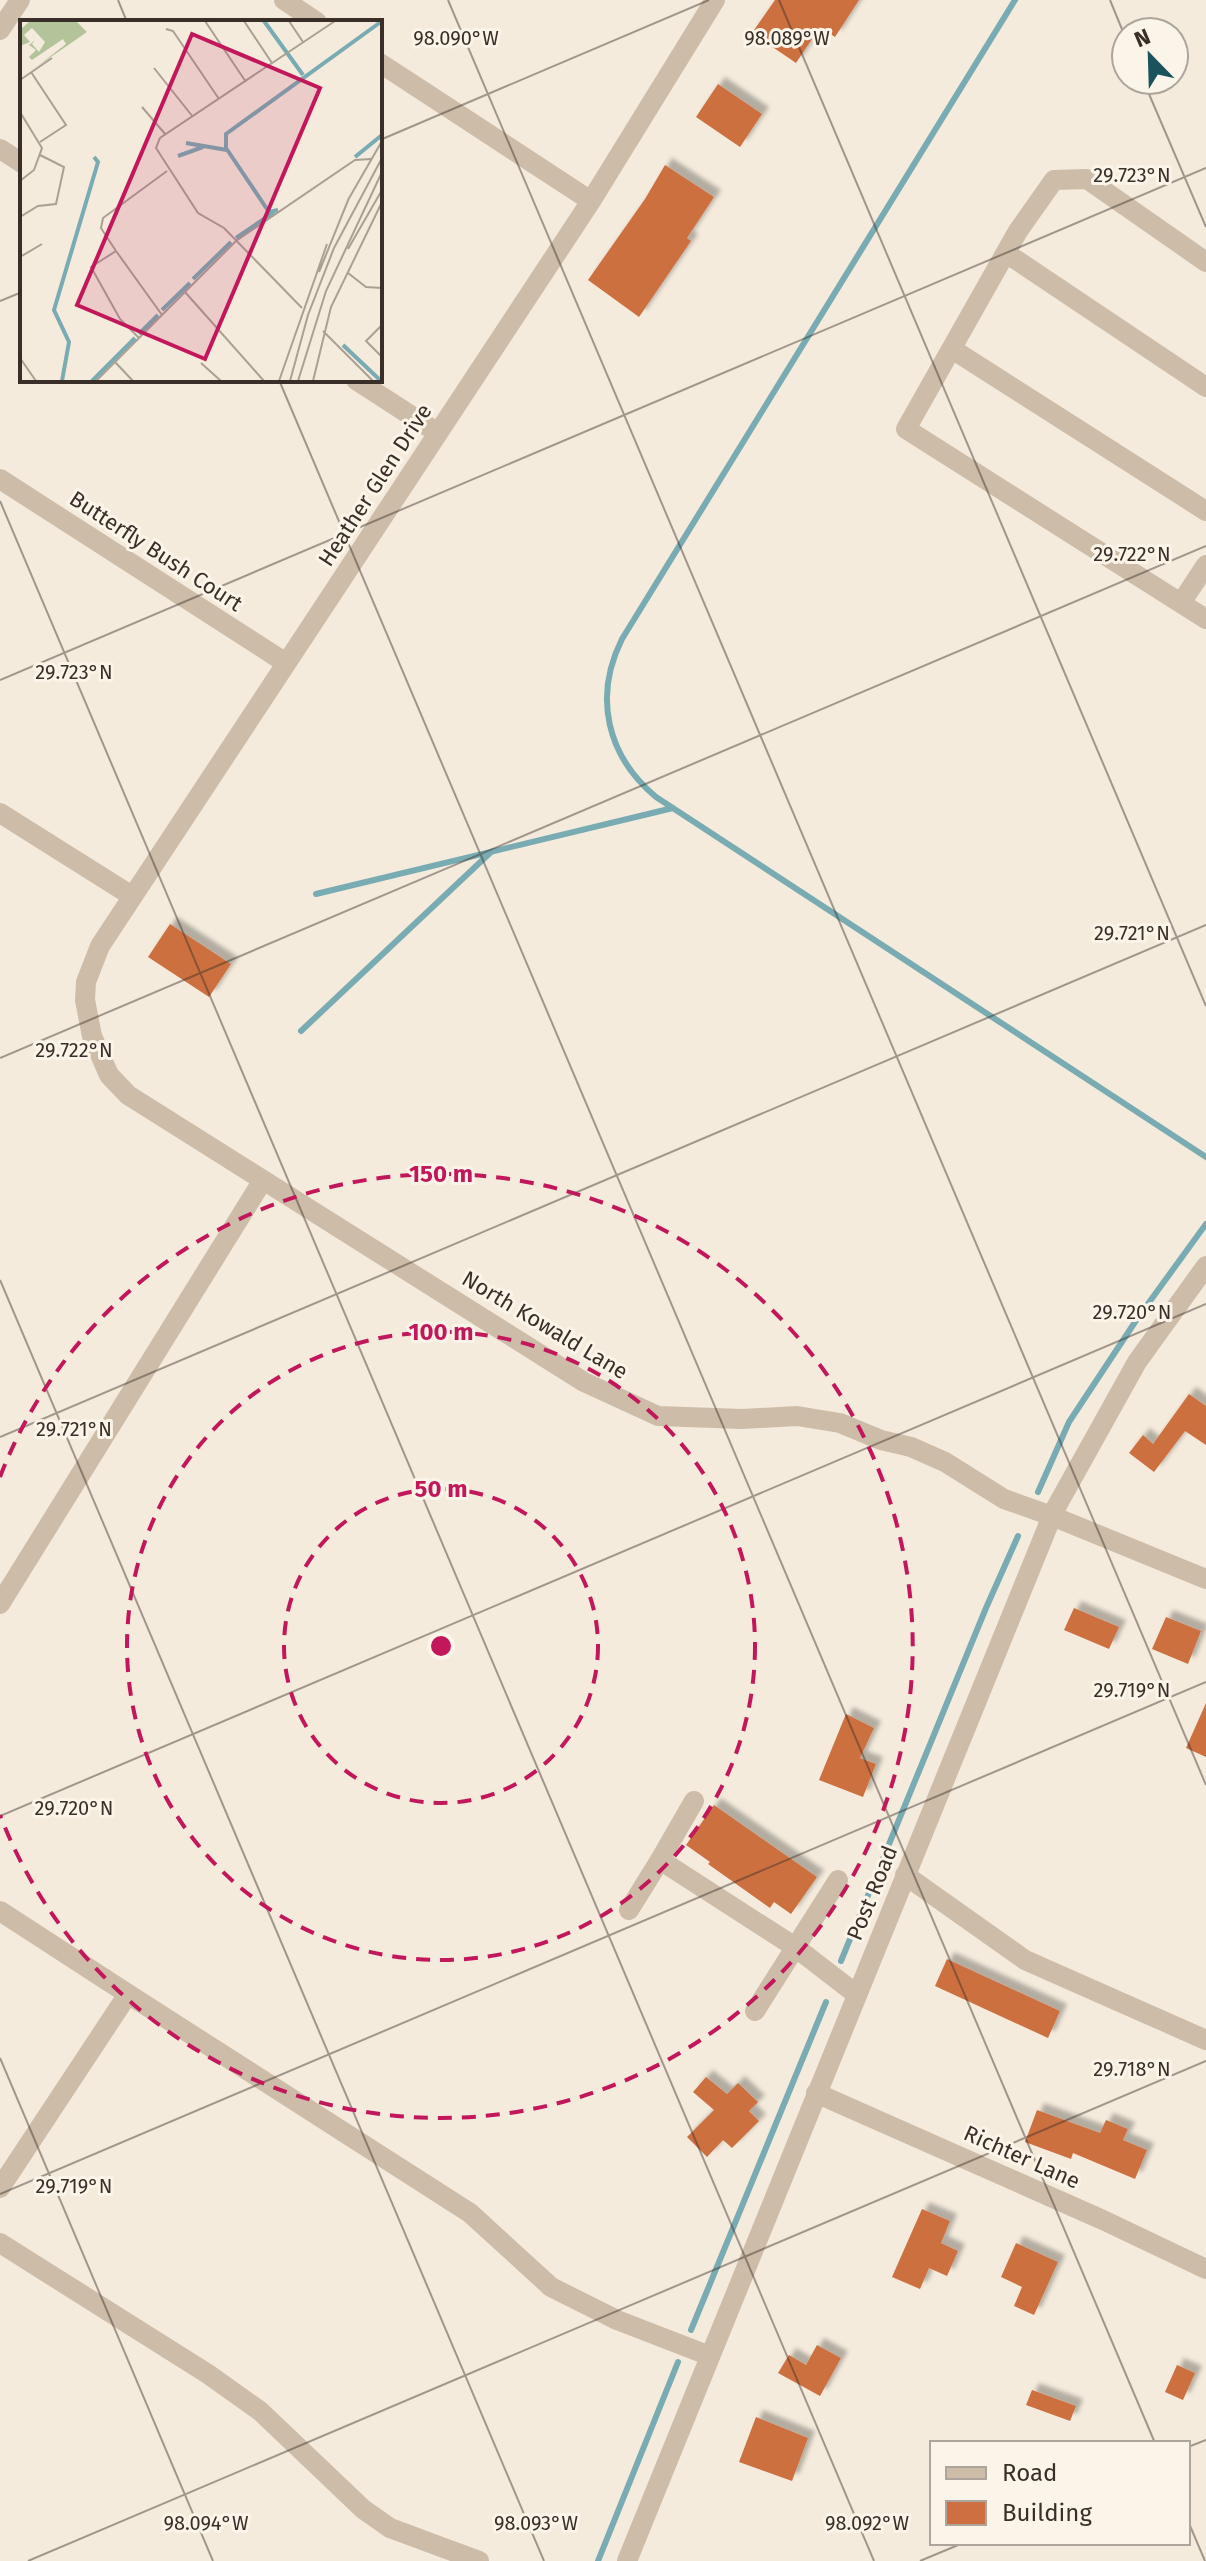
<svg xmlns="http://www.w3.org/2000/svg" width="1206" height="2561" font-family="'Fira Sans',sans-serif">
	<defs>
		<filter id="shadow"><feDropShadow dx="7" dy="-7" stdDeviation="2" flood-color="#0004"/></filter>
	</defs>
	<rect width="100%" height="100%" fill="#f4ebdc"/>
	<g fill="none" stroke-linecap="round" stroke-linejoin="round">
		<path stroke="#79abb2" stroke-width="6" d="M1015,0l-393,639c-29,58 -15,117 34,158l550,360
			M316,894l357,-86
			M301,1031l190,-179
			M1038,1492l31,-70 68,-103 69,-95
			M841,1961l145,-353 32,-72
			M691,2330l135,-328
			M598,2561l80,-199"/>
	</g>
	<path fill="#cd6f41" filter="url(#shadow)" d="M775,0h84l-24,37 -15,-10 -24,36 -44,-30z
		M718,84l44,30 -22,33 -44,-30z
		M665,165l49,32 -27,41 4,3 -52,76 -51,-37 57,-81z
		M170,924l61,40 -22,33 -61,-40z
		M1189,1394l17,12v39l-21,-14 -31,41 -25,-19 14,-18 10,9z
		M1074,1608l45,19 -10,22 -45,-19z
		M1166,1617l35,14 -13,33 -36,-15z
		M1206,1703v54l-20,-9z
		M846,1714l28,14 -14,30 16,6 -13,33 -44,-17z
		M714,1805l103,72 -26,37 -17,-12 -4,6 -62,-44 2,-2 -24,-17z
		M947,1959l113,52 -12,27 -113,-52z
		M706,2077l21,17 11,-11 20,19 -9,9 10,10 -27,27 -9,-8 -16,17 -20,-20 27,-27 -21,-18z
		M1037,2110l63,23 6,-13 22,9 -5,11 24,10 -12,29 -62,-26 -2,6 -46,-17z
		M922,2209l28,12 -9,22 17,8 -11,25 -18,-8 -9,21 -28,-12z
		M1016,2243l42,19 -24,53 -20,-9 8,-19 -21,-10z
		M817,2345l24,13 -21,38 -42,-23 11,-18 17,10z
		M1177,2365l18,8 -12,27 -18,-8z
		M1032,2390l44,16 -6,15 -44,-16z
		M756,2417l52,21 -16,43 -53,-19z"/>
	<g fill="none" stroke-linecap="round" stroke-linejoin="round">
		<path stroke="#cdbca7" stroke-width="20" d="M284,0l33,22
			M715,0l-124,201 -491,745 -14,36 -1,18 7,36 17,39 19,20 456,287 74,34 84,3 55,-3 43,7 41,17 30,7 34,15 59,37 48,17 154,63
			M0,30l20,-30
			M380,63l211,138
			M0,149l22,14
			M1006,253l200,134
			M1206,262l-119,-83 -33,1 -36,51 -112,198 300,190
			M952,349l254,162
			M356,380l82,53
			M0,479l286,184
			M1181,603l25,-38
			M0,813l132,83
			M0,1604l263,-424
			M694,1801l-34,59 135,87 61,47
			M905,1875l120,85 181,80
			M629,1910l31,-50
			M0,1911l128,83
			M755,2011l83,-131
			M816,2093l287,127 103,49
			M0,2188l128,-194 342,219 81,74 66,33 93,36
			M0,2243l208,131 52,37 103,98 27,19 89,33
			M627,2561l427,-1050 83,-149 69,-96"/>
	</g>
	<path fill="none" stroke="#392f28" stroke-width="2" stroke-opacity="0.45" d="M118,0l9,22M448,0l758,1785M779,0l427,1006M1110,0l16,39M1143,80l63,147M380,140l329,-140M0,301l22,-9M279,380l876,2063M0,501l874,2060M0,680l1206,-512M0,1058l1206,-512M0,1280l544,1281M0,1437l1206,-512M0,1816l1206,-512M0,2058l213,503M0,2194l1206,-512M1188,2447l18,-7M1188,2521l17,40M28,2561l1178,-500M920,2561l43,-18"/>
	<g fill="none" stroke="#c2185b" stroke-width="4" stroke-dasharray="14 10">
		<circle cx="441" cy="1646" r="157"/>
		<circle cx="441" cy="1646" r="314"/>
		<path d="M0 1477A472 472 0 1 1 0 1815"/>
	</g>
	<g text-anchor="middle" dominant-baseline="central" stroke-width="6" stroke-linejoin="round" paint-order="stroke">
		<g font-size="22" fill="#392f28" stroke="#fbf4e9">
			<text transform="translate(375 485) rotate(-57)">Heather Glen Drive</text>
			<text transform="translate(156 551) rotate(33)">Butterfly Bush Court</text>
			<text transform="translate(545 1325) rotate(31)">North Kowald Lane</text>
			<text transform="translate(872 1893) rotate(-68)">Post Road</text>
			<text transform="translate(1022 2157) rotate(24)">Richter Lane</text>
		</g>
	</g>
	<g transform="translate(20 20)">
		<rect width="362" height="362" fill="#f4ebdc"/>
		<path d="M10,1h46l11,11 -52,36 31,-24 -3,-5 -31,21 -3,-3 7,-7 -7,-5 6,-5 -3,4 7,8 6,-10 -13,-14 -8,7 6,7 -10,4v-16z" fill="#b3c49b"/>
		<path fill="none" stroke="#79abb2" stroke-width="4" d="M244,1l39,54M166,123l41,7M158,136l25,-9M335,137l27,-22M258,190l-9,2 -43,-64v-14l156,-113M216,218l38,-26M173,259l38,-37M142,290l28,-27M119,314l19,-19M323,325l38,36M42,361l7,-39 -15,-32 44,-148 -4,-5M72,361l43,-43"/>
		<path fill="none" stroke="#a9a094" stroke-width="2" d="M185,1l41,61M224,1l28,42M269,1l14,21M146,9l7,2 46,68M134,48l39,49M11,52l35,53 -26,17M0,60l32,-22M122,87l24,28M0,92l22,36 -8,22 -14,11M328,180l34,-59M0,197l18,-11 18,-2 8,-37 -24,-12M328,229l34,-59M96,231l-15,-23 2,-10 64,-47M0,237l22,-13M299,252l30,-74M328,253l18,14 16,1M165,272l79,89M282,288l-78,-80 -26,-15 -42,-65 4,-10 175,-117M362,305l-16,16 16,16M303,311l50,50M119,318l-19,-19 -29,-52 25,-16 46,64M0,338l16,23M95,342l18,19M181,343l20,18M76,361l140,-140 119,-81 16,-1M259,361l48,-137M270,361l18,-66 26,-67 48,-90M278,361l28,-90 56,-119M293,361l18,-74 51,-105"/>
		<path fill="#c2185b" fill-opacity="0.15" stroke="#c2185b" stroke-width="4" d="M172,14l128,54 -115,271 -128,-54z"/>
		<rect width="362" height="362" fill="none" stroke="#392f28" stroke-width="4"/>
	</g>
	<g font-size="20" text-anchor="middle" fill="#392f28" stroke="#fbf4e9" stroke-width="6" stroke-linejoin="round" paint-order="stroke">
		<text x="456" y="45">98.090°W</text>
		<text x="787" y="45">98.089°W</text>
		<text x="1132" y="182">29.723°N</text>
		<text x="1132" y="561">29.722°N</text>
		<text x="74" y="679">29.723°N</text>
		<text x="1132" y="940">29.721°N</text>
		<text x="74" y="1057">29.722°N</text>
		<text x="1132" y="1319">29.720°N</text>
		<text x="74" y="1436">29.721°N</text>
		<text x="1132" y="1697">29.719°N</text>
		<text x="74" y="1815">29.720°N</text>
		<text x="1132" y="2076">29.718°N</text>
		<text x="74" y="2193">29.719°N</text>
		<text x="206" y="2530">98.094°W</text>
		<text x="536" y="2530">98.093°W</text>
		<text x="867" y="2530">98.092°W</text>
	</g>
	<circle cx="441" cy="1646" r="12" fill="#c2185b" stroke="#fbf4e9" stroke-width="4"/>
	<g font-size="24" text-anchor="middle" font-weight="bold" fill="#c2185b" stroke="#fbf4e9" stroke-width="6" stroke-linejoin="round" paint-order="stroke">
		<text x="441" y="1182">150 m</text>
		<text x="441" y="1340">100 m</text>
		<text x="441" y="1497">50 m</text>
	</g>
	<rect x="930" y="2441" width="260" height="104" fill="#fbf4e9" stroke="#ada59c" stroke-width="2"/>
	<rect x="946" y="2467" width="40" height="12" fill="#cdbca7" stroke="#ada59c" stroke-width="2"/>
	<text x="1002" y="2481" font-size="24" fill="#392f28">Road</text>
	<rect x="946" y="2501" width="40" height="24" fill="#cd6f41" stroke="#ada59c" stroke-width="2"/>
	<text x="1002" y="2521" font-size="24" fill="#392f28">Building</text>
	<g transform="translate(1150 56) rotate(337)"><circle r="38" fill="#fbf4e9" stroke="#ada59c" stroke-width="2"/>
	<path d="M0-6L14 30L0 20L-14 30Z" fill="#1b535d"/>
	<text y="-12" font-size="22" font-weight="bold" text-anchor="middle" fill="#392f28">N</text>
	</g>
</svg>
